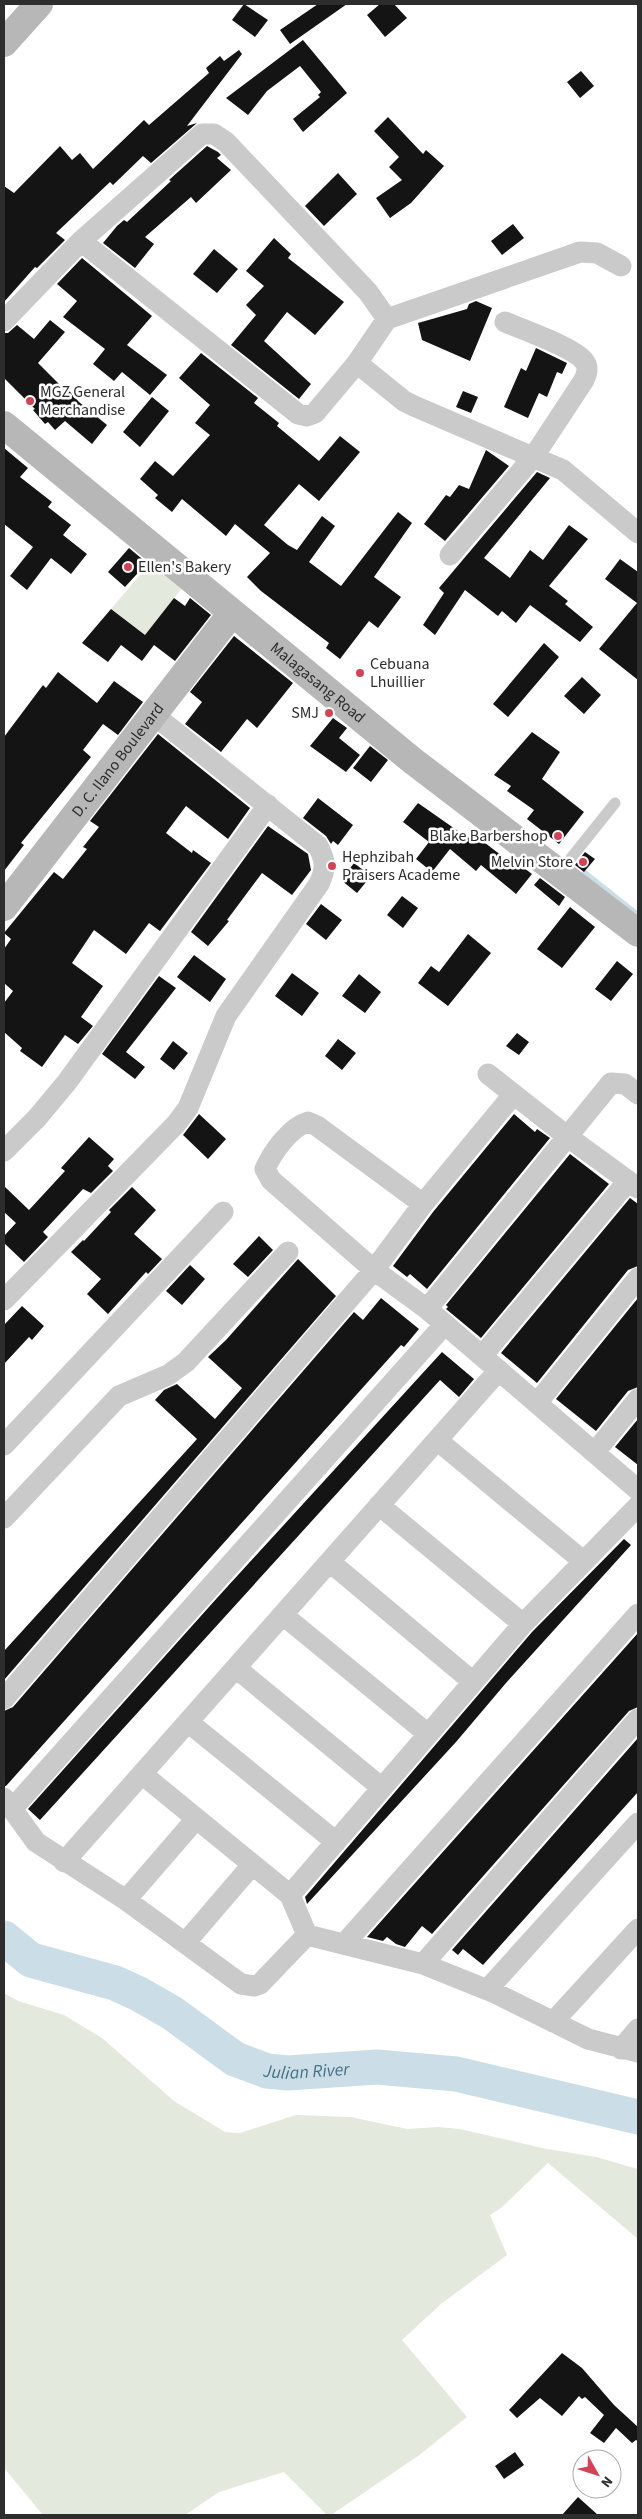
<svg xmlns="http://www.w3.org/2000/svg" width="642" height="2519" font-family="'Source Sans 3',sans-serif">
	<rect width="100%" height="100%" fill="#fff"/>
	<path fill="#e4e9dd" d="M151,562l31,26 -37,47 -34,-26z
		M4,1993l14,8 46,14 38,23 72,63 51,31 15,1 56,-18 55,2 56,12 31,-2 22,2 82,19 54,9 42,12v70l-90,-76 -47,45 -11,7 17,40 -66,49 -39,36 65,77 -49,39 -87,59h-4l-43,-43 -65,20 -34,23h-142l-39,-47z"/>
	<g fill="none" stroke-linecap="round" stroke-linejoin="round">
		<path stroke="#cbdee7" stroke-width="5.5" d="M585,873l53,42"/>
		<path stroke="#cbdee7" stroke-width="35" id="s1" d="M4,1938l27,22 84,23 24,11 33,19 63,46 32,12 21,2 89,-6 79,7 182,43"/>
	</g>
	<path fill="#141414" d="M244,4l24,16 -13,17 -23,-17z
		M318,4h29l-57,40 -10,-14z
		M380,4h14l13,14 -22,19 -18,-22z
		M303,40l44,53 -44,39 -10,-13 27,-22 -2,-2 3,-3 -21,-26 -33,25 -19,24 -22,-17z
		M239,50l3,4 -55,72 10,-3 -46,40 -8,-7 -30,29 -3,-3 -54,51 9,7 -28,28 -2,-1 -31,35v-116l10,7 46,-47 12,14 8,-7 13,16 51,-49 5,5 60,-52 -3,-5 14,-12 4,5z
		M581,71l13,15 -14,12 -13,-16z
		M388,117l35,37 3,-4 18,16 -33,37 -21,15 -14,-20 26,-18 -13,-13 10,-10 -25,-26z
		M207,146l11,6 3,3 -4,3 14,12 -35,33 -5,-6 -46,40 9,7 -19,24 -32,-25 14,-17 7,-6 3,2 44,-41 -2,-1z
		M338,173l19,21 -33,32 -19,-20z
		M513,224l11,14 -22,17 -11,-14z
		M274,238l17,16 -3,4 56,44 -29,33 -28,-23 -23,29 47,43 -12,15 -68,-54 25,-30 -10,-10 18,-19 -18,-15z
		M214,249l24,20 -21,24 -24,-19z
		M82,258l70,58 -25,29 40,30 -17,20 -28,-23 -8,9 -21,-17 12,-15 -42,-32 14,-16 -20,-17z
		M476,301l16,7 -22,53 -48,-21 -4,-17 49,-14 2,-5z
		M50,320l15,12 -27,31 23,23 2,-2 16,18 28,23 -15,19 -27,-23 -10,9 -7,-8 -3,2 -12,-14 2,-1 -31,-31v-45h4l9,-8 17,14z
		M536,348l31,15 -5,11 -5,-2 -10,25 -8,-4 -11,25 -24,-11 17,-39 5,3z
		M201,353l57,45 -4,5 25,20 -2,3 42,35 21,-25 20,16 -41,49 -20,-17 -35,41 24,20 9,5 25,-34 13,10 -26,36 32,24 57,-74 14,11 -38,54 27,20 -23,31 -9,-7 -29,38 -14,-11 3,-5 -68,-52 -14,-14 23,-24 -35,-29 -9,12 -44,-37 -10,13 -17,-14 3,-3 -18,-16 15,-18 18,15 37,-41 -15,-12 15,-18 -31,-27z
		M463,391l15,6 -7,16 -15,-6z
		M152,397l17,14 -29,36 -17,-15z
		M4,448l24,20 -8,9 32,25 -4,5 23,18 -8,10 24,19 -16,20 -20,-16 -24,32 -17,-14 23,-29 -29,-23z
		M486,450l23,16 -64,75 -21,-17 22,-29 4,2 9,-12 10,4z
		M537,472l13,6 -66,80 26,20 20,-28 13,10 26,-35 19,14 -39,47 19,15 -3,3 28,23 -13,15 -50,-37 -14,18 -14,-12 -4,5 -33,-26 -30,45 -12,-10 21,-32 -5,-5z
		M129,548l18,15 -22,24 -17,-15z
		M620,559l18,13v108l-39,-31 38,-46 -32,-24z
		M174,598l11,8 5,-8 21,17 -36,46 -21,-16 -12,16 -21,-16 -13,17 -26,-19 29,-34 34,26z
		M234,636l59,47 -36,45 -10,-9 -26,33 -36,-28 17,-22 -12,-10z
		M544,643l15,14 -51,60 -15,-13z
		M58,672l39,31 17,-22 29,21 -25,33 -15,-11 -20,26 8,7 -70,86 3,2 -20,26v-134l39,-52 3,3z
		M582,677l19,18 -17,19 -20,-18z
		M333,718l14,10 -8,10 21,17 -14,17 -36,-26z
		M532,732l28,20 -18,27 42,33 -25,32 -32,-25 7,-9 -27,-19 4,-5 -17,-11z
		M158,734l92,74 -22,31 -42,-33 -20,27 26,20 1,-3 18,13 -51,68 -11,-8 -23,31 -32,-24 -22,33 31,23 -22,31 12,9 -15,18 -13,-9 -23,32 -22,-16 2,-3 -18,-16v-29l9,-12 -9,-8v-34l7,-10 -7,-6 50,-61 9,7 24,-30 -4,-2 16,-20 -9,-6z
		M370,746l18,14 -17,22 -18,-14z
		M318,798l35,27 -15,20 -5,-4 -2,3 -5,-8 -23,-18z
		M418,803l50,35 4,-5 42,32 2,-3 16,12 -16,20 -35,-29 -5,6 -26,-22 -18,23 -16,-13 13,-17 -26,-20z
		M268,826l40,28 3,16 -19,25 -30,-22 -35,47 2,1 -21,25 -17,-14z
		M585,852l10,7 -11,13 -9,-7z
		M354,863l17,13 -14,17 -16,-13z
		M540,878l25,19 -6,9 -25,-21z
		M402,896l16,12 -15,20 -16,-13z
		M321,904l21,16 -16,20 -20,-16z
		M570,907l25,20 -33,41 -25,-19z
		M468,934l23,19 -43,53 -30,-23 13,-17 8,6z
		M194,955l32,24 -16,23 -33,-25z
		M617,961l16,13 -22,27 -16,-12z
		M292,973l27,20 -17,23 -27,-20z
		M359,974l22,18 -16,21 -23,-17z
		M159,976l17,12 -50,64 19,15 -10,12 -33,-25z
		M517,1033l12,9 -10,13 -13,-9z
		M338,1039l18,14 -14,17 -17,-14z
		M173,1041l15,12 -14,17 -14,-11z
		M199,1114l27,25 -18,20 -25,-24z
		M514,1114l21,18 2,-3 13,9 -123,151 -17,-15 -3,3 -14,-11 40,-54z
		M89,1137l25,22 -6,7 5,5 -22,22 -8,-4 -40,43 5,5 -24,25 -20,-19v-7l12,-13 -12,-11v-26l25,24 36,-39 -4,-3z
		M570,1154l39,30 -128,154 -35,-29 2,-2 -2,-2z
		M132,1187l24,23 -22,24 28,25 -14,15 -2,-2 -38,42 -21,-20 14,-15 -30,-27 12,-12 1,1 27,-29 -2,-2z
		M630,1198l8,6v62l-10,4 -91,113 -36,-30z
		M259,1236l14,14 -25,27 -15,-13z
		M298,1259l38,37 -332,384v-29l193,-212 -42,-39 9,-10 13,-6 38,35 27,-31 -34,-31 18,-17z
		M190,1265l15,14 -23,26 -16,-14z
		M381,1298l38,31 -15,18 -3,-2 -395,441h-2v-75l9,-4 341,-395 9,8z
		M638,1298v89l-10,4 -32,40 -40,-32z
		M22,1306l22,20 -12,14 -3,-3 -25,27v-39z
		M442,1352l32,27 -15,18 -19,-17 -400,440 -12,-11 189,-211z
		M638,1419v46l-23,-18z
		M624,1539l7,6 -125,138 -50,59 -149,162 -2,-7 227,-265z
		M638,1633v74l-9,4 -197,223 -10,-8 -17,21 -9,-3 -9,-7 -4,4 -16,-4z
		M638,1738v54l-155,173 -20,-16 -5,6 -6,-5z
		M562,2353l20,15 32,37 24,22v14l-2,-1 -4,3 -16,-15 -12,15 -14,-10 14,-18 -19,-18 -3,2 -3,-3 -17,20 -22,-18 -23,20 -8,-8z
		M515,2452l9,13 -20,14 -9,-13z
		M578,2497l20,18h-36z"/>
	<g fill="none" stroke-linecap="round" stroke-linejoin="round">
		<path stroke="#cacaca" stroke-width="11" d="M559,873l56,-70"/>
		<path stroke="#cacaca" stroke-width="21" d="M387,319l193,-67 17,1 24,13
			M4,321l77,-80 121,-107h12l12,8 142,150 19,27 -30,44 -42,50 -8,3 -9,-2 -217,-173
			M357,363l47,38 10,5 149,64 75,63
			M450,555l84,-99 50,-76c3,-7 5,-13 0,-19 -9,-13 -62,-32 -79,-39
			M488,1074l80,63 70,51
			M4,1151l33,-33 30,-36 201,-277
			M423,1204l-106,-78 -9,-4c-18,5 -36,31 -43,47l6,11 103,90 53,39 211,181
			M4,1300l172,-176 12,-16 38,-92 93,-132c7,-15 7,-23 -1,-38l-164,-131
			M427,1309l184,-226 14,1 13,10
			M482,1356l146,-175
			M537,1403l101,-125
			M437,1440l146,121
			M4,1445l219,-233
			M595,1452l43,-53
			M379,1505l144,119
			M4,1518l115,-122 49,-21 18,-13 102,-110
			M330,1562l143,120
			M283,1615l145,119
			M236,1668l146,120
			M4,1699l370,-429 49,-66 90,-109
			M188,1722l148,120
			M142,1774l148,121 17,40
			M4,1798l32,44 90,58 115,84 13,2 6,-2 47,-49
			M12,1809l433,-485
			M64,1862l435,-492
			M290,1895l233,-271 115,-118
			M126,1900l70,-81
			M307,1935l116,29 72,29 93,46 50,13
			M186,1942l66,-77
			M344,1944l294,-330
			M423,1964l215,-245
			M487,1990l151,-167
			M553,2022l85,-93
			M621,2049l17,-20"/>
		<g stroke="#b7b7b7" stroke-width="28">
			<path d="M4,43l35,-39"/>
			<path id="s2" d="M4,425l409,336 225,172"/>
			<path id="s3" d="M4,907l228,-294"/>
		</g>
	</g>
	<g fill="#d04457" stroke="#fff" stroke-width="2">
		<circle cx="30" cy="401" r="5"/>
		<circle cx="128" cy="567" r="5"/>
		<circle cx="360" cy="673" r="5"/>
		<circle cx="329" cy="713" r="5"/>
		<circle cx="558" cy="836" r="5"/>
		<circle cx="583" cy="862" r="5"/>
		<circle cx="332" cy="866" r="5"/>
	</g>
	<g text-anchor="middle" dominant-baseline="central" stroke-width="5" stroke-linejoin="round" paint-order="stroke">
		<g font-size="16" fill="#2d2d2d" stroke="#fff" text-anchor="start">
			<text x="40" y="392">MGZ General<tspan x="40" dy="18">Merchandise</tspan></text>
			<text x="138" y="567">Ellen's Bakery</text>
			<text x="370" y="664">Cebuana<tspan x="370" dy="18">Lhuillier</tspan></text>
			<text x="319" y="713" text-anchor="end">SMJ</text>
			<text x="548" y="836" text-anchor="end">Blake Barbershop</text>
			<text x="342" y="857">Hephzibah<tspan x="342" dy="18">Praisers Academe</tspan></text>
			<text x="573" y="862" text-anchor="end">Melvin Store</text>
		</g>
		<g font-size="16" fill="#2d2d2d" stroke="#fff">
			<text stroke="none"><textPath href="#s2" startOffset="406">Malagasang Road</textPath></text>
			<text stroke="none"><textPath href="#s3" startOffset="186">D. C. Ilano Boulevard</textPath></text>
		</g>
		<g font-size="18" font-style="italic" fill="#457185" stroke="#fff">
			<text stroke="none"><textPath href="#s1" startOffset="338">Julian River</textPath></text>
		</g>
	</g>
	<rect width="642" height="2519" fill="none" stroke="#2d2d2d" stroke-width="10"/>
	<g transform="translate(597 2474) rotate(129)"><circle r="24" fill="#ffffff" stroke="#ababab"/>
	<path d="M0-4L9 19L0 12L-9 19Z" fill="#d04457"/>
	<text y="-8" font-size="14" font-weight="bold" text-anchor="middle" fill="#2d2d2d">N</text>
	</g>
</svg>
